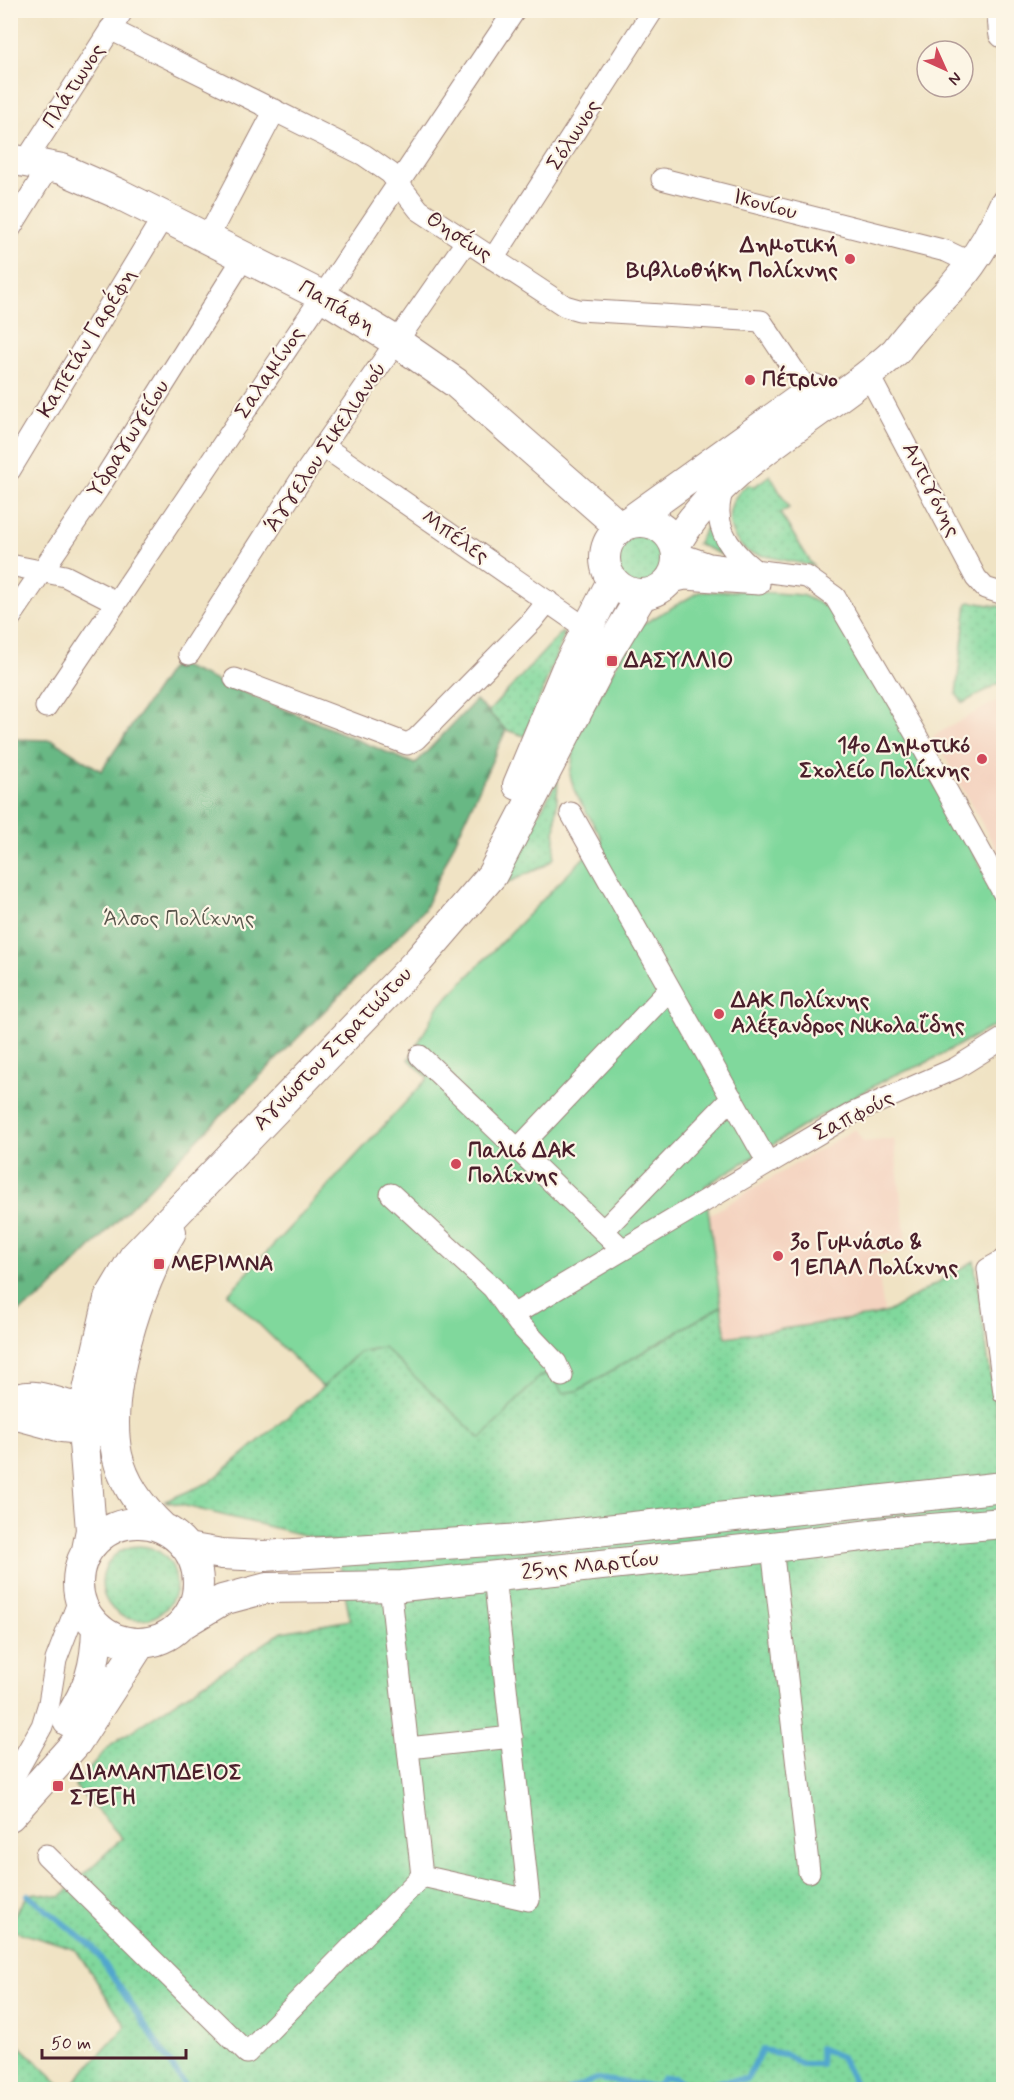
<svg xmlns="http://www.w3.org/2000/svg" width="1014" height="2100" font-family="Mynerve,sans-serif">
	<defs>
		<pattern id="grass-dots" width="8" height="8" patternUnits="userSpaceOnUse" patternTransform="scale(1.5)"><rect width="8" height="8" fill="#80d89c"/><path d="M2 2h.1M6 6h.1" fill="none" stroke="#70b987" stroke-width="1.8" stroke-linecap="round"/></pattern>
		<pattern id="forest-firs" width="22" height="20" patternUnits="userSpaceOnUse" patternTransform="scale(1.5)"><rect width="22" height="20" fill="#68b884"/><path d="M5 1l3.5 6h-7zM16 11l3.5 6h-7z" fill="#58956c"/></pattern>
	</defs>
	<rect width="100%" height="100%" fill="#fcf5e5"/>
	<filter id="ink" filterUnits="userSpaceOnUse"><feTurbulence type="fractalNoise" baseFrequency=".0167" numOctaves="2"/><feDisplacementMap in="SourceGraphic" scale="12" xChannelSelector="R" yChannelSelector="G"/><feConvolveMatrix kernelMatrix="1 2 1 2 8 2 1 2 1" color-interpolation-filters="sRGB"/></filter>
	<filter id="wash" filterUnits="userSpaceOnUse"><feTurbulence type="fractalNoise" baseFrequency=".008" numOctaves="4" result="noise"/><feDisplacementMap in="SourceGraphic" scale="24" xChannelSelector="R" yChannelSelector="G"/><feGaussianBlur stdDeviation="1.35" result="paint"/><feColorMatrix in="noise" values="0 0 0 0 0 0 0 0 0 0 0 0 0 0 0 0 0 1.4 0 .05"/><feComposite in="paint" operator="in"/></filter>
	<g filter="url(#wash)">
		<rect width="100%" height="100%" fill="#f0e3c4"/>
		<path fill="#f4d3c0" d="M1003,697v164l-70,-125z
			M855,1129l8,13 31,-3 13,112 -31,4 8,58 -158,24 -17,-122z"/>
		<path fill="url(#grass-dots)" stroke="#657c64" stroke-width="1.5" d="M770,475l19,33 -9,5 33,53 -63,-13c-26,-18 -28,-48 -3,-68l8,1z
			M710,521l13,34 -26,-11z
			M613 558a28 28 0 1 1 56 0a28 28 0 1 1-56 0Z
			M971,602l32,5v74l-40,22 -7,-9 11,-91z
			M562,632l2,3 -39,101 -19,-6 -18,-18z
			M558,780l-4,78 -8,7 -50,23z
			M974,1261l30,208 -1,620h-935l58,-63 -50,-76 -65,-20 -1,-9 18,-26 8,-2 24,4 62,-59 -47,-52 35,-41 172,-113 68,-12 -14,-77 -171,-42 45,-19 113,-95 36,-35 24,-5 98,91 59,-62 10,-6 27,21 144,-85 5,31 145,-21 17,-4z
			M102 1583a37 37 0 1 1 74 0a37 37 0 1 1-74 0Z
			M10,2037h1l54,52h-54z"/>
		<path fill="url(#forest-firs)" stroke="#596c58" stroke-width="1.5" d="M174,663l241,101 61,-64 30,30 -82,180 -382,387 -31,20v-578l42,1 48,31z"/>
		<path fill="#80d89c" stroke="#657c64" stroke-width="1.5" d="M744,591l58,4 27,13 30,41 144,257v115l-81,44 -30,11 -74,41 -113,69 16,120 -144,85 -15,2 -12,-23 -8,7 -2,-1 -59,63 -98,-92 -24,5 -36,35 -95,-93 200,-216 -19,-19 30,-53 163,-167 -27,-47 -5,-17 6,-36 60,-111 63,-36z"/>
		<g fill="none" stroke-linecap="round" stroke-linejoin="round">
			<path stroke="#51a6cd" stroke-width="6" d="M28,1895l65,52 95,143
				M569,2090l28,-11 58,8 8,-9h12l20,12
				M716,2090l-1,-8 32,-3 15,-29 22,4 17,10h20l-1,-16 21,9 17,33"/>
		</g>
	</g>
	<g filter="url(#ink)">
		<g fill="none" stroke-linecap="round" stroke-linejoin="round">
			<g stroke="#9d8178" stroke-width="23">
				<path id="street" d="M110,29l254,126 26,18 29,37 146,96 14,4 182,11 48,72
					M25,162l98,-152
					M662,179l284,72 25,12
					M10,229l39,-63
					M207,239l68,-129
					M493,259l160,-249
					M868,374l108,204 9,10 19,6
					M323,446l264,183
					M10,470l153,-253
					M724,487c-14,34 2,60 29,82
					M677,553l32,11 98,13 28,20 80,136 89,161
					M10,565l55,11 51,26
					M668,583l17,-4 74,5
					M10,618l88,-129 146,-232
					M189,654l118,-184 159,-228
					M235,679l172,65 9,-5 116,-118 16,-20
					M46,707l469,-697
					M571,813l197,350
					M420,1056l202,193
					M518,1149l152,-160
					M391,1194l102,94 26,36 37,39 6,13
					M603,1231l129,-133
					M1004,1260l-16,9 16,124
					M513,1315l340,-202 103,-45 48,-30
					M772,1547l37,325
					M390,1586l32,290
					M408,1748l104,-11
					M10,1783l32,-57 7,-23 7,-43 23,-60
					M46,1855l201,198 175,-177
					M422,1876l107,24 -35,-324"/>
			</g>
			<g stroke="#9d8178" stroke-width="32">
				<path id="secondary" d="M1002,10l2,23
					M10,159l52,10 57,25 203,102 75,46 59,41 165,145
					M605 558a36 36 0 1 1 72 0a36 36 0 1 1-72 0Z
					M623,526l191,-137
					M675,545c51,-86 149,-128 221,-194 17,-24 36,-42 56,-63 21,-24 39,-53 52,-83
					M518,785l48,-115 46,-89
					M10,1402c22,-11 35,-2 56,3 12,3 25,4 38,5
					M10,1413l52,14 39,4
					M78 1583a60 60 0 1 1 120 0a60 60 0 1 1-120 0Z
					M163,1528c-22,-20 -39,-43 -46,-73 -13,-64 21,-169 54,-223
					M187,1548l35,6 42,2 258,-17 482,-52
					M87,1550l4,-20 -8,-101 1,-21 25,-109 25,-42 284,-296 74,-86 117,-225 33,-55
					M184,1623l38,-23 45,-12 135,-2 370,-39 123,-15 109,-9
					M68,1721c21,-34 28,-53 29,-93
					M10,1816l66,-73 64,-99"/>
			</g>
			<use href="#street" stroke="#fff" stroke-width="21"/>
			<use href="#secondary" stroke="#fff" stroke-width="30"/>
		</g>
	</g>
	<g fill="#d1495b" stroke="#fcf5e5" stroke-width="2">
		<circle cx="850" cy="259" r="6"/>
		<circle cx="750" cy="380" r="6"/>
		<rect x="606" y="655" width="12" height="12" rx="3"/>
		<circle cx="982" cy="759" r="6"/>
		<circle cx="719" cy="1014" r="6"/>
		<circle cx="456" cy="1164" r="6"/>
		<circle cx="778" cy="1256" r="6"/>
		<rect x="153" y="1258" width="12" height="12" rx="3"/>
		<rect x="52" y="1780" width="12" height="12" rx="3"/>
	</g>
	<g text-anchor="middle" dominant-baseline="central" stroke-width="4.5" stroke-linejoin="round" paint-order="stroke">
		<g font-size="22" fill="#4a1f2b" stroke="#fcf5e5">
			<text transform="translate(74 86) rotate(-57)">Πλάτωνος</text>
			<text transform="translate(574 135) rotate(-57)">Σόλωνος</text>
			<text transform="translate(765 205) rotate(15)">Ικονίου</text>
			<text transform="translate(459 237) rotate(33)">Θησέως</text>
			<text transform="translate(337 307) rotate(30)">Παπάφη</text>
			<text transform="translate(87 343) rotate(-59)">Καπετάν Γαρέφη</text>
			<text transform="translate(270 373) rotate(-56)">Σαλαμίνος</text>
			<text transform="translate(129 439) rotate(-58)">Υδραγωγείου</text>
			<text transform="translate(326 447) rotate(-56)">Άγγελου Σικελιανού</text>
			<text transform="translate(931 490) rotate(63)">Αντιγόνης</text>
			<text transform="translate(455 537) rotate(35)">Μπέλες</text>
			<text transform="translate(333 1049) rotate(-46)">Αγνώστου Στρατιώτου</text>
			<text transform="translate(854 1116) rotate(-27)">Σαπφούς</text>
			<text transform="translate(590 1566) rotate(-6)">25ης Μαρτίου</text>
		</g>
		<g font-size="22" font-weight="bold" fill="#4a1f2b" stroke="#fcf5e5" text-anchor="start">
			<text x="838" y="246" text-anchor="end">Δημοτική<tspan x="838" dy="25">Βιβλιοθήκη Πολίχνης</tspan></text>
			<text x="762" y="380">Πέτρινο</text>
			<text x="624" y="661">ΔΑΣΥΛΛΙΟ</text>
			<text x="970" y="746" text-anchor="end">14ο Δημοτικό<tspan x="970" dy="25">Σχολείο Πολίχνης</tspan></text>
			<text x="731" y="1001">ΔΑΚ Πολίχνης<tspan x="731" dy="25">Αλέξανδρος Νικολαΐδης</tspan></text>
			<text x="468" y="1151">Παλιό ΔΑΚ<tspan x="468" dy="25">Πολίχνης</tspan></text>
			<text x="790" y="1243">3ο Γυμνάσιο &amp;<tspan x="790" dy="25">1 ΕΠΑΛ Πολίχνης</tspan></text>
			<text x="171" y="1264">ΜΕΡΙΜΝΑ</text>
			<text x="70" y="1773">ΔΙΑΜΑΝΤΙΔΕΙΟΣ<tspan x="70" dy="25">ΣΤΕΓΗ</tspan></text>
		</g>
		<g font-size="22" fill="#5a564d" stroke="#fcf5e5">
			<text x="179" y="919">Άλσος Πολίχνης</text>
		</g>
	</g>
	<rect width="1014" height="2100" fill="none" stroke="#fcf5e5" stroke-width="36"/>
	<g transform="translate(945 69) rotate(135)"><circle r="28" fill="#fcf5e5" stroke="#b59f9b" stroke-width="1.5"/>
	<path d="M0-4.5L10 22L0 15L-10 22Z" fill="#d1495b"/>
	<text y="-9" font-size="16" font-weight="bold" text-anchor="middle" fill="#4a1f2b">N</text>
	</g>
	<path d="M42 2049v9h144v-9" fill="none" stroke="#4a1f2b" stroke-width="3"/>
	<text x="51" y="2049" font-size="18" fill="#4a1f2b" stroke="#fcf5e5" stroke-width="4.5" paint-order="stroke">50 m</text>
</svg>
